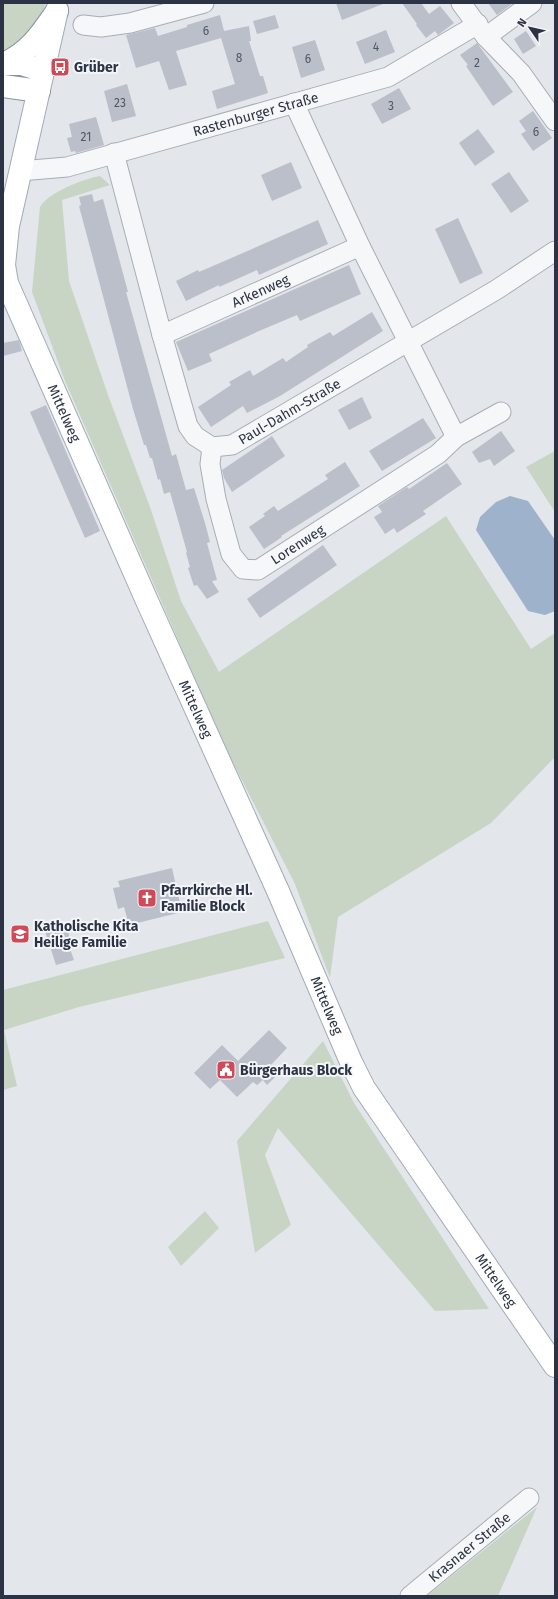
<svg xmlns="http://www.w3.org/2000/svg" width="558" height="1599" font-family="'Fira Sans',sans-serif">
	<rect width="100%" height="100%" fill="#e3e6eb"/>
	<path fill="#c8d5c4" d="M3,3h43l-9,24 -34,30z
		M100,176l10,9 -48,15 7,81 39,114 42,112 31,94 38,71 227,-156 85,133 24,-16v124l-64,66 -153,94 -8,61 -35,-94 -71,-139 -159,-364 -33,-89 8,-85c9,-15 43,-28 60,-31z
		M555,451v61l-29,-45z
		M268,921l17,37 -206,49 -75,23 13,56 -14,4v-100z
		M323,1041l31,62 135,206 -54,2 -157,-183 -13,27 26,70 -36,28 -18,-112z
		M205,1211l14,17 -38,38 -13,-19z
		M537,1507l-39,89h-71z"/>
	<path fill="#9eb2cb" d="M510,496l18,5 27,39v71l-10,4 -17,-4 -52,-81 4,-13 16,-15z"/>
	<path fill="#babfc9" d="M336,3h47v1l-41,16z
		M402,3h19l8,11 11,-8 14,17 -16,12 -3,-4 -9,7 -10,-13 1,-1z
		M488,3h25l-16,12z
		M220,15l4,16 25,-5 2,15h-2l11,35h3l5,17 -51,16 -5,-18 23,-7 -14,-46 -45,13 11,34 -18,5 -10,-29 -23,7 -10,-33 29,-7 3,8 29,-9v-2z
		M275,15l4,13 -22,6 -4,-13z
		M386,30l9,22 -30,12 -9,-22z
		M526,31l10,15 -13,8 -9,-15z
		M315,40l10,30 -24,8 -9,-31z
		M477,43l36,49 -20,14 -27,-40 2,-1 -8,-10z
		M127,84l9,32 -24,6 -8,-31z
		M399,88l12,21 -29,15 -11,-20z
		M533,111l19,27 -19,13 -12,-17 5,-3 -7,-10z
		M96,117l8,28 -28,8 -1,-2 -4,1 -4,-14 5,-1 -3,-13z
		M478,129l17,23 -20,14 -16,-23z
		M291,162l11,26 -30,13 -11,-26z
		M509,172l20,29 -18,12 -20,-29z
		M92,194l2,8 9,-3 25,93h-2l46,164 4,-2 10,36 8,-2 11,35 5,19 -3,1 10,37 -5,1 7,11 -12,7 -10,-14 -3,1 -6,-18 2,-1 -4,-14 1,-1 -17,-60 -6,2 -4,-15 -2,1 -6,-22h-2l-4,-13h-2l-11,-36 -54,-203 2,-1 -2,-8z
		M458,218l25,55 -23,11 -25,-55z
		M318,220l10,24 -69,31 -2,-5 -38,17v-2l-33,16 -10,-20 22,-11 1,2 37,-16z
		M349,265l12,29 -61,27 -3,-6 -38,16 -50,23 3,7 -24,10 -12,-29z
		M372,312l11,19 -103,65 -33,17 -4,-7 -32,21 -13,-20 33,-22 -2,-3 21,-12 3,6 30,-18 3,4 22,-15 -1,-2 23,-13 3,4z
		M19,340l3,11 -19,5v-13z
		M362,397l10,21 -23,12 -11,-20z
		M46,405l54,126 -15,7 -55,-126z
		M423,418l13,20 -54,33 -13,-20z
		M501,431l14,20 -21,15 -4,-7 -11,4 -7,-11z
		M272,436l13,20 -53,36 -8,-14 -2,-8z
		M345,462l15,24 -79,50 1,1 -18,12 -15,-22 16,-11 -2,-2 11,-8 4,5 50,-32 -3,-4z
		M447,463l15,21 -39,27 3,3 -29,19 -3,-5 -9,6 -11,-17 8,-5 -4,-6 29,-19 2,2z
		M323,545l14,20 -77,53 -13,-19z
		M172,868l10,44 -53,13 -5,-18 -6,2 -5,-21 7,-1 -2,-6z
		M66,925l6,20 -3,1 5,14 -18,5 -11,-34z
		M269,1030l18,18 -18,19 8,8 -10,10 -4,-5 -6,5 -4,-3 -16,15 -17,-17 -10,9 -16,-16 28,-28 16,16z"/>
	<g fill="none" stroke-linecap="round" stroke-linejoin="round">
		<g stroke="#a8adb6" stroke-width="21">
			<g id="minor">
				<path d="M461,3l25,34 35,36 34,48"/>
				<path d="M83,25l18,2 29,-4 74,-20"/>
				<path d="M486,37l46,-34"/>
				<path d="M294,103l66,143 96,191"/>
				<path id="s1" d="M114,153l48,182 26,91 7,10 17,11 20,-2 264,-155 59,-39"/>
				<path id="s2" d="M20,171l47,-4 321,-90 90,-53"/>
				<path id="s3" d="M162,335l198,-89"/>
				<path id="s4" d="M212,447l-2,17 6,35 15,55 12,15 15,1 180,-116 18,-17 45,-25"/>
				<path id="s5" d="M410,1596l119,-98"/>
			</g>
		</g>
		<g stroke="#a2aab7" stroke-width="24">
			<g id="major">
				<path id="s6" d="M57,10l-49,216 -4,39 3,18 140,318 131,290 73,171 13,26 191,278"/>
			</g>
		</g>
		<g stroke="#8a93a2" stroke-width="24">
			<path id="highway" d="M3,64c26,-11 39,-31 54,-53
				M5,64h17l21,7
				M3,86l36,5"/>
		</g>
		<use href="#minor" stroke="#f6f7f9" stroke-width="19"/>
		<use href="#major" stroke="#fff" stroke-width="22"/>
		<use href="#highway" stroke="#fff" stroke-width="22"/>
	</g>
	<defs>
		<g id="bus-square" transform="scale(1)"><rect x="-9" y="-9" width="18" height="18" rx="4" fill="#cf4957" stroke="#f3f5f8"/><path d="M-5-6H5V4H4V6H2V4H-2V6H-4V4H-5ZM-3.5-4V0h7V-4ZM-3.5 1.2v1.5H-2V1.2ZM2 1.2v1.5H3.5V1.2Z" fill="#fff"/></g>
		<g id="church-square" transform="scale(1)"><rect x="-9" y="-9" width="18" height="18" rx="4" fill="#cf4957" stroke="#f3f5f8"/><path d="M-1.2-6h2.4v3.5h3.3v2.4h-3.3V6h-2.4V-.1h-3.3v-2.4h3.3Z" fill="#fff"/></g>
		<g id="school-square" transform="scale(1)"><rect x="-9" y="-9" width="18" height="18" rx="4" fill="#cf4957" stroke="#f3f5f8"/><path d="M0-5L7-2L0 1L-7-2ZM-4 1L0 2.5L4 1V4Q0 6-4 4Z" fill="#fff"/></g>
		<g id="civic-square" transform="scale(1)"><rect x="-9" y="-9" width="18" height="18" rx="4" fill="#cf4957" stroke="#f3f5f8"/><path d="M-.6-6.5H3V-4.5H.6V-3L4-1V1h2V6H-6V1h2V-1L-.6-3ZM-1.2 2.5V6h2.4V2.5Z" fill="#fff"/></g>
	</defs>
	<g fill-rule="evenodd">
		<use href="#bus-square" x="60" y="67"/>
		<use href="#church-square" x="147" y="898"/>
		<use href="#school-square" x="20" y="934"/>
		<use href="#civic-square" x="226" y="1070"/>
	</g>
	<g text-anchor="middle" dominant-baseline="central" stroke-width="4" stroke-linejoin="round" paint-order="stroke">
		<g font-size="12" fill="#4f5665">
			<text x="206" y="31">6</text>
			<text x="376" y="47">4</text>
			<text x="239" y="58">8</text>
			<text x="308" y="59">6</text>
			<text x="477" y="63">2</text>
			<text x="120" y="103">23</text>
			<text x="391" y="106">3</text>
			<text x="536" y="132">6</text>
			<text x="86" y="137">21</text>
		</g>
		<g font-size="14" font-weight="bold" fill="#2b3344" stroke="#f3f5f8" text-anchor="start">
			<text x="74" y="67">Grüber</text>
			<text x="161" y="890">Pfarrkirche Hl.<tspan x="161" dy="16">Familie Block</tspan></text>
			<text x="34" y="926">Katholische Kita<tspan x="34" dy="16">Heilige Familie</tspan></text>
			<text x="240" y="1070">Bürgerhaus Block</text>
		</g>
		<g font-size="14" fill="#2b3344" stroke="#f3f5f8">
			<text stroke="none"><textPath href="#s2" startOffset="243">Rastenburger Straße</textPath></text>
			<text stroke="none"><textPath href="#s3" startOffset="108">Arkenweg</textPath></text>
			<text stroke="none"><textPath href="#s1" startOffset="402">Paul-Dahm-Straße</textPath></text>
			<text stroke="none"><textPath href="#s6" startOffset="421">Mittelweg</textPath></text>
			<text stroke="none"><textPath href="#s4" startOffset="191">Lorenweg</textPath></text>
			<text stroke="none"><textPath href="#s6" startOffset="745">Mittelweg</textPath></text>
			<text stroke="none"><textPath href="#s6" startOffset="1069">Mittelweg</textPath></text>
			<text stroke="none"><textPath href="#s6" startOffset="1393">Mittelweg</textPath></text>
			<text stroke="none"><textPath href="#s5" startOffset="77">Krasnaer Straße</textPath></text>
		</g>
	</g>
	<rect width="558" height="1599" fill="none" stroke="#2b3344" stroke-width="8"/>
	<g transform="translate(530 28) rotate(304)" stroke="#f3f5f8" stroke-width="3" paint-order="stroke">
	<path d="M0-3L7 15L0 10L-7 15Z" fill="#2b3344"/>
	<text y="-6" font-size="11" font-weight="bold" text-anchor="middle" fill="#2b3344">N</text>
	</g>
</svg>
